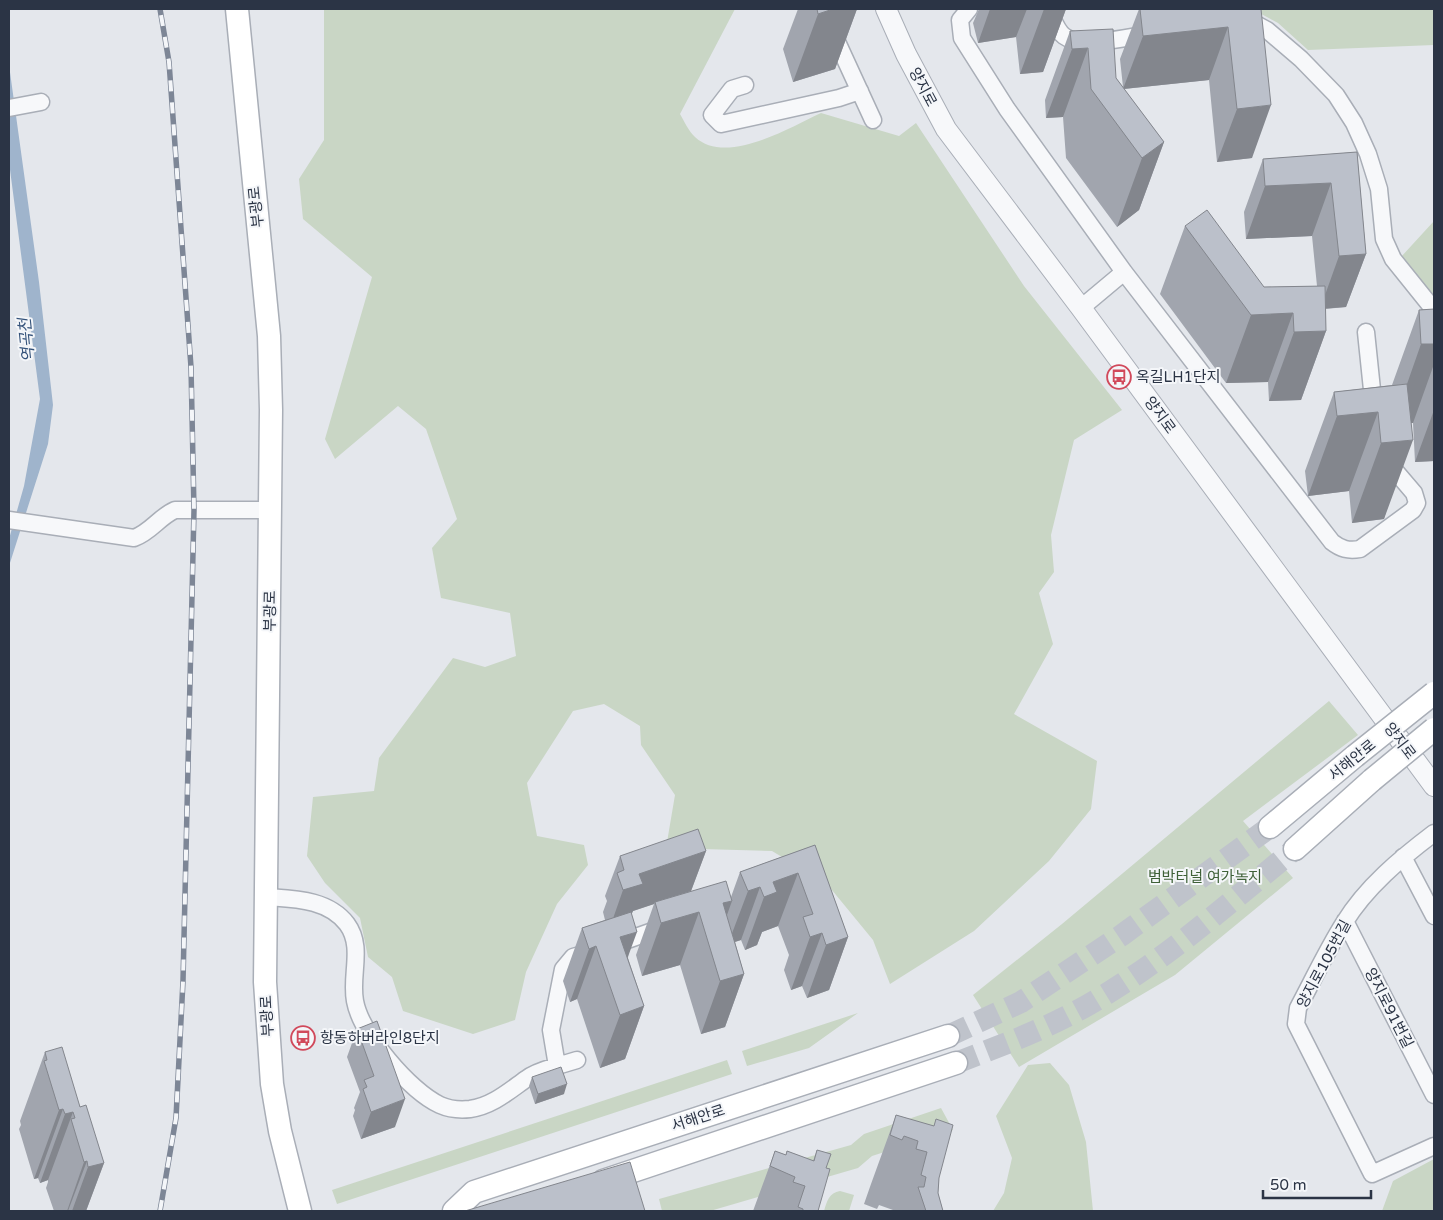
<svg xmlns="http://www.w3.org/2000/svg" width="1443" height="1220" font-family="'Varela Round','Noto Sans KR',sans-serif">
	<rect width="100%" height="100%" fill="#e4e7ec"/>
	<path fill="#c9d6c5" d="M324,9h411l-55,105c4,7 9,18 15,23 31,29 94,-9 126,-24l78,23 17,-13 108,163 98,124 -48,30 -23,95 3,37 -15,21 14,51 -39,70 83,47 -6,48 -42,52 -75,70 -84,53 -17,-44 -46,-56 -55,-33 -106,-3 9,-53 -34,-50 -1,-19 -36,-22 -31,7 -46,72 10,53 47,9 4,20 -31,39 -31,68 -11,48 -42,14 -70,-23 -11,-34 -24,-20 -8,-39 -35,-35 -18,-27 6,-59 61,-6 5,-33 74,-100 32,9 31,-11 -6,-43 -69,-15 -9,-50 25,-29 -31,-90 -28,-23 -63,53 -10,-20 47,-162 -69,-58 -4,-40 25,-39z
		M1252,9h182v36l-126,5 -30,-27z
		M1434,221v79l-33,-43z
		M1329,701l29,34 -115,86 50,57 -118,97 -156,92 -46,-72 89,-71z
		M858,1013l-49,35 -62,18 -5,-15z
		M727,1060l5,14 -395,130 -5,-14z
		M1050,1063l19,22 17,57 7,69h-100l11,-18 8,-35 -16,-42 32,-51z
		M941,1108l12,22 -81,26 -14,12 -148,43h-48l-3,-12 192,-54 13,-11z
		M1434,1159v52h-52l11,-30z
		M840,1191l14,4 -5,16h-25c3,-10 5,-18 16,-20z"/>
	<path fill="#9fb4cc" d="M9,65l30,217 14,123 -5,39 -39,122v-27l15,-53 16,-87 -31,-237z"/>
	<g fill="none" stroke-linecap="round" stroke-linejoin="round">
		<path stroke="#bfc3cb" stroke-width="22" stroke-dasharray="22 11" stroke-linecap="butt" d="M948,1036l73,-34 101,-67 148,-108
			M956,1063c49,-19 98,-37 142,-64 71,-42 133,-98 197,-150"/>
		<g stroke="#a9aeb7" stroke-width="19">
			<path id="minor" d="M822,9l51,111
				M969,9l-9,11 2,18 45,71 117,163 208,270c9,7 16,9 28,7l53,-39 4,-7 -3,-10 -29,-34
				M1048,9c5,9 8,21 16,27 17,13 64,1 85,-2
				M1228,9l39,21 34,29 35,36 18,28 14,31 11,35 5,50 9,20 41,51
				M745,85l-13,4 -20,26 9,9 118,-26 21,-7
				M9,108l32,-6
				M1081,308l43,-36
				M1366,332l8,77
				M9,520l125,18c17,-6 25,-21 41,-28h96
				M1434,833c-33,25 -68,54 -90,90 -17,27 -31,57 -46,85l-2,16 76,150 62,-28
				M1403,857l31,59
				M267,897c27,2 61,2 80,27 17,23 3,51 8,77 6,33 55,90 85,104 9,4 21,5 30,4 22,-3 39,-18 56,-30 9,-7 21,-10 31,-13l-6,-36 12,-61 10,-12 17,-5
				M1345,921l89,174
				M616,944l48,-17
				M557,1066l20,-6"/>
		</g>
		<g stroke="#a9aeb7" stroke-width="22">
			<path id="tertiary" d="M886,9l20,45 40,75 135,179 353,478"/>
		</g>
		<g stroke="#a9aeb7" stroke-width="25">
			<path id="secondary" d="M237,9l32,327 2,74 -6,572 7,102 8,47 20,80
				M1270,827l85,-71
				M1295,849l77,-69
				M603,1181l353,-118
				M454,1211l20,-19 474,-156"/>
		</g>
		<use href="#minor" stroke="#f7f8fa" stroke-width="16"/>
		<use href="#tertiary" stroke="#f7f8fa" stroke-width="20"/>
		<use href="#secondary" stroke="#fff" stroke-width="22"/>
		<g stroke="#7d8696" stroke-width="5.5">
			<path id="rail" d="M160,1211l16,-93 7,-137 11,-471 -3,-143 -22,-305 -9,-53"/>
		</g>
		<use href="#rail" stroke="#f4f6f9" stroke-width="4" stroke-dasharray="11" stroke-linecap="butt"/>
		<g stroke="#a9aeb7" stroke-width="25" stroke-linecap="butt">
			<path id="secondary-bridge" d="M1355,756l79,-63
				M1372,780l62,-51"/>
		</g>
		<use href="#secondary-bridge" stroke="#fff" stroke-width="22"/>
	</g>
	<path fill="#a1a5ae" d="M798,9h59l-22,60 -42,13 -10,-33z
		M979,9h87l-23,63 -23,2 -4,-37 -38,6 -5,-20z
		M1139,9h122l-9,149 -35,4 -8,-82 -85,9 40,53 -25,68 -22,17 -51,-69 -3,-41 -17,1 -1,-18 25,-69 46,47 7,9 -3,-28z
		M1357,152l9,102 -20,53 -21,2 1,22 -25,69 -32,1 -1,-19 -42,1 -66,-89 25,-68 79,61 53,-1 -5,-50 -66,3 -2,-27 19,-53z
		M1434,309v152l-19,1 -2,-39h-2l-27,96 -32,4 -3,-32 -41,5 -3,-25 29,-79 58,-7 27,-75z
		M815,845l33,92 -19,53 -22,8 -5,-12 -11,4 -7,-20 5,-15 -11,-29 -16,6 -5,13 -12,5 -4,-10 -6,2 9,32 -19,53 -24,7 -21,-69 -38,11 -6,-21 18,-51 -21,7 -2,3 -3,44 16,48 -19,53 -25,9 -23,-69 -7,3 -7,-21 19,-53 23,-8 -2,-8 4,-11 -2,-5 15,-40 86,-5 -15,40 40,6 9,-25z
		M357,1029l38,98 -34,12 -8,-23 2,-6 -1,-2 6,-16 -13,-35z
		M45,1052l35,55 24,56 -18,48h-32l-8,-23 2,-6v-2l-8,3 -2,-5 -4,1 -15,-50 2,-4 -1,-4z
		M532,1077l32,17 -29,10 -6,-18z
		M896,1115l37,11 6,52 -1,15 5,18h-50v-1l-14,-5 -2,4 -13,-5 7,-20z
		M817,1150l9,18 -8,43h-65l22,-60 11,4 1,-4 26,10z"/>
	<path fill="#83868d" d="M833,9h24l-22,60 -42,13 25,-68z
		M990,9h37l-11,28 -38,6z
		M1044,9h22l-23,63 -23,2z
		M1228,27l-19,53 -86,9 20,-53z
		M1088,48l-25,69 -17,1 26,-69z
		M1271,105l-19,53 -35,4 20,-53z
		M1164,142l-25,68 -22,17 25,-69z
		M1331,183l-19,53 -66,3 19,-53z
		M1366,254l-20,53 -26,2 19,-53z
		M1293,313l-25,69 -42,1 25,-68z
		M1326,331l-25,69 -32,1 25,-69z
		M1421,344h13v20l-21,59 -20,1z
		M1434,410v51l-19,1z
		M1378,412l-29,79 -41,5 29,-80z
		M1413,440l-29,79 -32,4 29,-80z
		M706,851l-15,40 -36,11 -1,2 -21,7 -5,12 -19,7 14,-40 16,-16z
		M798,873l-20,53 -16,6 -5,13 -12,5 19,-53 9,-15z
		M760,887l-19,53 -13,4 20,-53z
		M732,901l-19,53 10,-51z
		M699,912l-19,53 -38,11 19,-53z
		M637,932l-19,52 2,-47z
		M822,933l-20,53 -11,4 19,-53z
		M848,937l-19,53 -22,8 19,-53z
		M596,946l-19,53 -7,3 19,-53z
		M744,974l-19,53 -24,7 19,-53z
		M644,1006l-19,53 -25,9 20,-53z
		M567,1084l-3,10 -29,10 3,-10z
		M405,1099l-10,28 -34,12 10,-27z
		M63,1109l-25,69 -4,1 25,-69z
		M73,1112l-25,68 -8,3 25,-69z
		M87,1161l-19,50h-1l17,-49z
		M104,1163l-18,48h-14l16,-44z"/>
	<path fill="#bbc0ca" stroke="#83868d" d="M817,9h16l-15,5z
		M1140,9h121l10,96 -34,4 -9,-82 -85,9z
		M1113,29l3,49 48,64 -22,16 -51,-69 -3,-41 -16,1 -2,-18z
		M1357,152l9,102 -27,2 -8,-73 -66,3 -2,-27z
		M1207,210l57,77 61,-1 1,45 -32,1 -1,-19 -42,2 -66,-89z
		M1434,309v35h-13l-2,-34z
		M1407,384l6,56 -32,3 -3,-31 -41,4 -3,-24z
		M698,829l8,22 -67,23 4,10 -20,6 -6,-17 7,-3 -4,-14z
		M815,845l33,92 -22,8 -4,-12 -12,4 -7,-20 10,-3 -15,-41 -25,9 4,10 -13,5 -4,-10 -12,4 -8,-19z
		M726,881l6,20 -9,2 21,71 -24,7 -21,-69 -38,11 -6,-21z
		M631,912l6,20 -17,5 24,69 -24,9 -24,-69 -7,3 -7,-21z
		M377,1021l28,78 -34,13 -8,-23 4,-2 -3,-7 10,-4 -17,-47z
		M62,1047l18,60 6,-2 18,58 -16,4 -1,-6 -3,1 -13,-43 4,-1 -2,-6 -8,2 -2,-5 -4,1 -15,-49 3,-1 -2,-8z
		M561,1067l6,17 -29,10 -6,-17z
		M896,1115l38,11 2,-7 17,6 -14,53 -1,15 5,18h-19h2l-8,-24h6l2,-10 -5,-2 6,-23 -11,-3 2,-8 -14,-5 -2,4 -12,-5z
		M817,1150l14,4 -5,14 4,1 -12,42h-15v-2l-5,-2 7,-21 -12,-4 2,-5 -25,-11 5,-15 11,4 1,-4 27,10z
		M630,1162l15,49h-180z"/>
	<defs>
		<g id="bus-ring" transform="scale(1.25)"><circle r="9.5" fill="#f4f6f9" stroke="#d1495b" stroke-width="1.5"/><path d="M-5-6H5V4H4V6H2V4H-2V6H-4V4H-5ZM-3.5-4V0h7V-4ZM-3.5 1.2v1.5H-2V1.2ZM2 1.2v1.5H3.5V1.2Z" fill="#d1495b"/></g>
	</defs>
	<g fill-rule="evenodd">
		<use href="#bus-ring" x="1119" y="377"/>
		<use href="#bus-ring" x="303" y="1038"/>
	</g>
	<g text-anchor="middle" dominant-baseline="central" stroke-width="4" stroke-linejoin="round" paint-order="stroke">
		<g font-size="15" fill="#2b3445" stroke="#f4f6f9">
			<text transform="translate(923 87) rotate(62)">양지로</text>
			<text transform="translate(256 207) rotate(-96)">부광로</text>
			<text transform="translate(1160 415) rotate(54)">양지로</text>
			<text transform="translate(270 611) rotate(-89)">부광로</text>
			<text transform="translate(1400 741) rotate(53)">양지로</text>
			<text transform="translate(1352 760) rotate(-39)">서해안로</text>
			<text transform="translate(1324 964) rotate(-62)">양지로105번길</text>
			<text transform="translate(1389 1008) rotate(63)">양지로91번길</text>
			<text transform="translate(267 1016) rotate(-93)">부광로</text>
			<text transform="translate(698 1118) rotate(-18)">서해안로</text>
		</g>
		<g font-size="15" fill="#2b3445" stroke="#f4f6f9" text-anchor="start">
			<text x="1136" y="377">옥길LH1단지</text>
			<text x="320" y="1038">항동하버라인8단지</text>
		</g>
		<g font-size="15" fill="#3f6138" stroke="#f4f6f9">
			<text x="1205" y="877">범박터널 여가녹지</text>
		</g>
		<g font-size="16" font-style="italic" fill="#34527a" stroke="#f4f6f9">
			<text transform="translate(27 340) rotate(-96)">역곡천</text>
		</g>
	</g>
	<rect width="1443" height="1220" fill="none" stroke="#2b3445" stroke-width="20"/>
	<path d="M1263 1190v8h108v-8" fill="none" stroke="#2b3445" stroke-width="2.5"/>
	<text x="1270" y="1190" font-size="15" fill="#2b3445" stroke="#f4f6f9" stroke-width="4" paint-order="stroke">50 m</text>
</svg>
